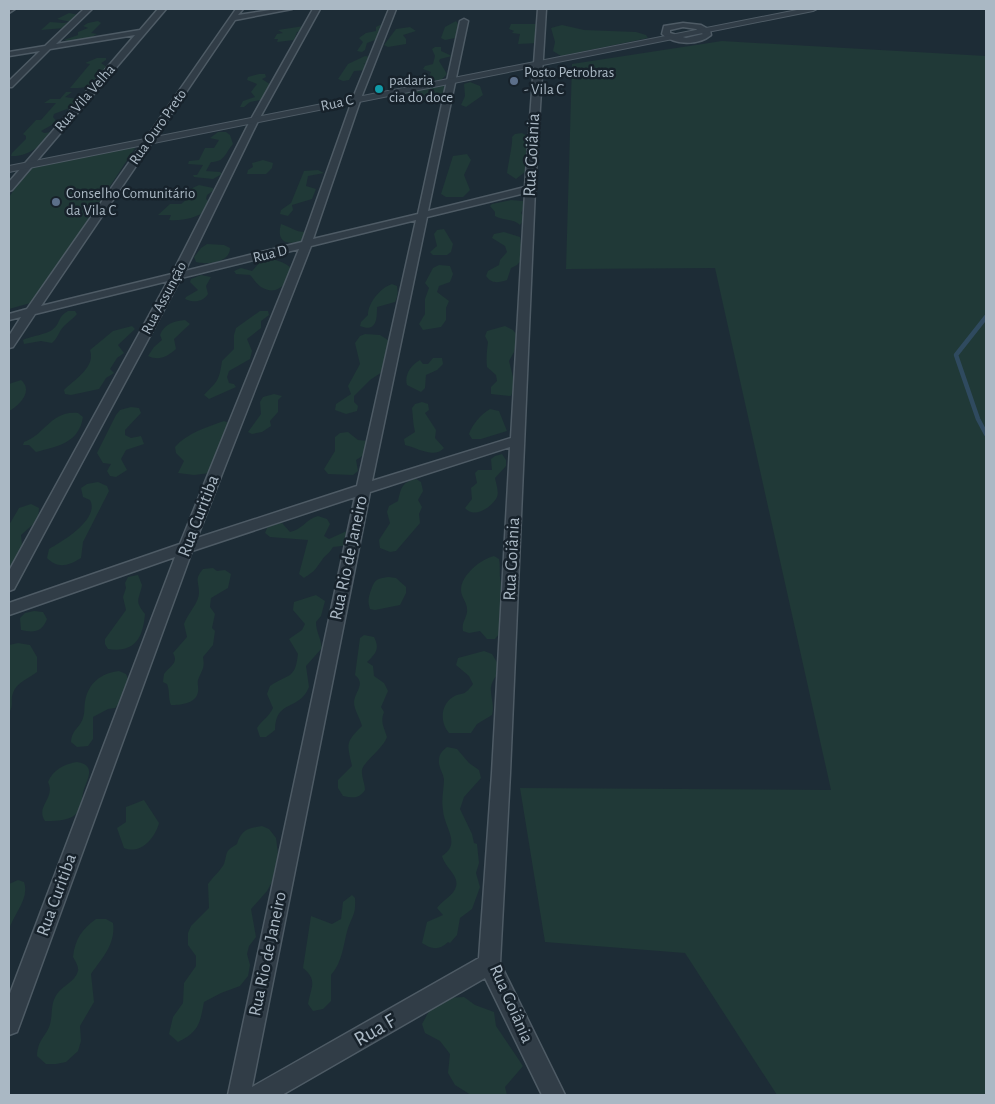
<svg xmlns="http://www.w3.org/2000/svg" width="995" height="1104" font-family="'Alegreya Sans',sans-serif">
	<rect width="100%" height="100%" fill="#1d2c36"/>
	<path fill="#203937" d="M69,13l10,2 -15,13 -23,2 9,-8 13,1 8,-1 -14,-3z
		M98,21l3,2 -10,10 6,1c-8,6 -24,9 -33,6l14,-5v-3l10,-4 -5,-2 5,-3z
		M456,21l4,5 -5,12 -10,2 -4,-2 4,-11z
		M511,24h29l-2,19 -20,1 2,-10 -8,-1 2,-2 -5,-2z
		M380,25l5,1 -6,6 1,6 -13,5 -2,7 -3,2 -5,-1 6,-9 -4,-4 7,-5 10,-2v-4z
		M562,25l22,5 52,2 10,3 2,3 -87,18 -8,-5 2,-9 -4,-14z
		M304,26l2,3 -9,3 -3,8 -17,2 1,-3h-4l3,-5 6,-1 -5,-3z
		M410,27l6,4 -13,4 3,4v5l-18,3 -4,-2 12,-16z
		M722,41l264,15v1039h-209l-92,-142 -140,-11 -25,-154 311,2 -116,-522 -149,1 6,-205z
		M435,47h6v4l11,5 -12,3 -1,2 8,13 -6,6h-13l3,-8 -8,-3 2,-3 8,-2 2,-8 -3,-7z
		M365,56l6,1 -1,5 -7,2h4v6l-13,1 -5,9 -6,1 -5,-2 10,-15z
		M97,58h9v2l-5,3 7,5c-12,16 -18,21 -38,20l20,-24 -5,-1z
		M259,74h6l1,3 -4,2 9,6 -4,6 2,3 -4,5 -15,3 -6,5h-4l3,-6 12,-4 -4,-5 6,-8 -10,-4 1,-3z
		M470,82l10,4 3,9 -17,12 -5,-2 4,-9 -1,-12z
		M438,85l10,2 -4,3 1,7 -13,-1 -14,6 -1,-3 -13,-6z
		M66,92h6l-7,5 12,2 1,2 -6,6 -18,7 -1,3 4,5 -16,9 3,2 8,-1c-9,13 -24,25 -41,24l1,-3 14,-14v-3l-3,-2 13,-14h5l15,-17h-12l6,-4h10z
		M218,132h8l4,3 3,9c-8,9 -8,18 -22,18l-5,9 14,1 2,2 -9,5 -19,-2 -1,-2h4l6,-10 -15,-1 1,-3 10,-1 6,-12h9l5,-8 -9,-2z
		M522,133l9,5 -5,15 -1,19 -9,7 -9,-6c1,-9 6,-29 5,-36l3,-3z
		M137,145l-103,157 -25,7v-112l23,-32z
		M467,154l4,6 -7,15 6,15 -7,7h-17l-5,-3 12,-38z
		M263,160l10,3 -1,5 -6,6h-19l1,-4 5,-3 -1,-4z
		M318,170l6,3 -16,3 -2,10 10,3 -4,10 -20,6 1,5 -5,6 -8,-2 1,-4 10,-7 13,-32z
		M199,185l14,3v3l-6,4 -1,4 3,3 -1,8c-13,8 -24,11 -39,10l2,-5h-13l12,-11h11l5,-4v-9z
		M511,200l12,1 2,4 -4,8 4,5 -5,7c-8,-7 -17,-4 -25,-9v-4l-5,-6 2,-2z
		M281,224c10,3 15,9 27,8l-1,7c-15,6 -32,7 -26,-15z
		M444,229l9,15 -2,8 -4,3h-14l-3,-3 7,-6 -3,-12 3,-4z
		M504,232l16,5 3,21 -6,7 -6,3 -4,12c-9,3 -15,4 -21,-4l2,-5 11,-6 1,-5 7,-8 -2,-6 -13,-8 2,-4z
		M207,244l17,1 6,3c0,15 -23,17 -34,14l-2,-5 7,-9z
		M264,258c9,0 21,4 28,11 -5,14 -14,28 -31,18 -5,-3 -7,-8 -11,-12l-14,-1 -2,-3 7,-3 11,3z
		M439,265l11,1 3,8 -3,8 -11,4 -2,6 12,9 -3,7v12l-5,7 -18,3 -4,-6 6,-10v-15l4,-11 -4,-5 8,-15z
		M201,275l10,2 -5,9 2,8c-5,8 -14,9 -23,5l1,-2 12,-7 -8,-8 1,-3z
		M392,284l5,2c1,7 1,10 -2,16l-18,5c0,11 0,26 -17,19l1,-4 7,-7c0,-12 12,-27 24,-31z
		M68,311h7l2,3c-4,5 -8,7 -13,12 -5,5 -6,12 -12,17l-11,-2 -17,3 -1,-4c8,-4 26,-6 30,-11 8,-6 4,-12 15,-18z
		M260,311h8l1,4 -8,6v7l-14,11 5,12 -2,8 -21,12 -2,6 2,6 5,1 2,3 -27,12 -5,-4c13,-14 15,-13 18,-34l12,-12v-14l2,-7z
		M185,320l5,4 -16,15 2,10c-9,8 -17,12 -28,7l6,-9 8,-7 -2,-5c4,-11 14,-14 25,-15z
		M132,326l3,3 -17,16 6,8 -7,5 -7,11 4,4 -8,5 -7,11 -28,6 -6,-1 -1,-4c11,-11 32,-23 26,-40l23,-19z
		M505,326l8,4 5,6 -4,16 -5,9 5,20 1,6 -4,9 -20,-2v-7l6,-6 -1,-6 -9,-8c-1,-9 0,-16 1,-25l-3,-6 2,-5z
		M365,334l15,1 8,5 3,12 -6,18 -15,10 -16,16v6l4,4 -1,5 -11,3 -11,-4 1,-6 15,-10 -3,-8 12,-22 -5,-21 5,-7z
		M433,358h9l1,6 -6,6 -11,5 -1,13 -4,4 -14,-7c-3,-10 4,-20 13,-25l3,4h5z
		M21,380c13,11 -2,26 -12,31v-27z
		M274,394l8,2 -4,4v12l-8,9 1,5 -9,6 -10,2 -4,-2 13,-18 -1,-12 3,-5z
		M422,402l6,2 1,6 -4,3 11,17 -1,8 9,10c-10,11 -26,0 -39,-3l-1,-6 11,-7c-2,-8 -2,-15 -3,-24l3,-4z
		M131,407l8,1 2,5 -16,17v5l6,3 10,-2 3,8 -18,6 -5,9 6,11 -11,7 -6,-1 -3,-5 4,-7 -8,-1 -6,-10 19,-38 4,-5z
		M490,409l9,2 8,20 -26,8h-9l-3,-5c3,-9 12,-20 21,-25z
		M78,413l5,4c-4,26 -25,29 -47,35l-7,-7h-6l1,-3c21,-7 27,-32 54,-29z
		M224,421l7,3 -21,49 -16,2 -16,-2 6,-12 -8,-8 -1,-6c12,-14 32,-20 49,-26z
		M348,432l10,8 10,1 -1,12 -11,7 2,11 -5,4 -25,-1 -4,-5 11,-18v-14l5,-4z
		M502,454l4,6v6l-11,12c1,6 5,15 1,21 -6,9 -22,20 -31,9l7,-9 -1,-11 6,-5 -2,-10 3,-3h14l-1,-11 4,-3z
		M416,479l5,3 2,9 -5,9 4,7 -3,7 1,9 -24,28 -6,1 -10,-4 -1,-8 11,-17 -3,-11 2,-6 9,-5c3,-13 4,-19 18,-22z
		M98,482l9,4 2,5 -26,51 -2,16c-13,8 -23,11 -34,0l2,-9c14,-8 51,-30 41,-49l-7,-3 -2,-9 6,-4z
		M31,504l8,4 -1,12 -17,15 2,20 -14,16v-46l10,-17z
		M318,516l9,3 3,5 -6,12 5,3 20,-9 1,15 -17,2c-3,6 -8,8 -11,13 -8,11 -6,10 -18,18l-5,-4 9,-34 -38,-3 -5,-4 2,-5 7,-4 8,-1 8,9c12,-2 16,-13 28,-16z
		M494,556l5,3c2,9 -1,18 3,25l3,43 -10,12h-8l-7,-8 -11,2 -6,-2c-2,-9 5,-14 4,-22 0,-7 -6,-12 -6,-19 0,-15 20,-31 33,-34z
		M213,568l4,3 8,-1 6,4 -3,14 -17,10 -1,9 5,7 -3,14 3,3 -2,14 -10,12c2,12 -1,12 -5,23 -1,4 1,8 0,12 -2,12 -18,13 -27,13 -3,-7 -1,-14 -4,-21l-4,-2 1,-8c6,-8 15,-11 9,-21l14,-16 -3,-13c4,-11 16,-22 15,-33 -1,-12 -4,-12 4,-22z
		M138,575l4,10c-3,16 -8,15 3,29 -2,24 -10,39 -37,35l-3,-5v-5l21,-29 -3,-13 3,-9 -1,-5 3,-6z
		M389,577l7,1 10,9v6l-6,12 -25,5 -5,-1c-2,-6 -2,-10 0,-16 5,-13 4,-14 19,-16z
		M316,595l9,6 -4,15 -5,6c0,10 5,16 6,26l-16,18 3,21c-10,25 -33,11 -34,43l-9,7h-6l-3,-9c5,-8 12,-11 16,-20l-6,-14 3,-8c19,-13 25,-6 28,-32l-9,-15 13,-9 3,-6 -12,-14 1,-8z
		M34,611l9,1 4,7c-5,13 -13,14 -26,11l-1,-12 5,-5z
		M364,635l10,2c6,12 2,16 -7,25l6,4 1,10 10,7 4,8 -7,16 3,5c-4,10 0,15 3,25 -4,12 -24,25 -25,33 -1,5 3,14 3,20 -6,9 -12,8 -22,6l-5,-8v-8l14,-14c-5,-23 -7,-23 10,-40 -2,-8 -8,-16 -8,-24 1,-11 12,-18 1,-27l5,-37z
		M18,643l12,2 7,12v15c-8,6 -21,11 -24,21 -3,8 1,11 -4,20v-68z
		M484,651l8,3 9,15c-3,6 -9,10 -10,18 -1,10 4,17 1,28l-15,9 -6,9h-22c-9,-10 -9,-28 4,-36 10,-6 10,1 20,-13l-4,-8 -13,-11 2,-7z
		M119,671l7,3 3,7 -8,20 -6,7 -7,1 -15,8v22l-5,7 -11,1 -6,-5c1,-13 9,-14 12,-24 2,-5 1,-11 2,-16 3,-19 16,-29 34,-31z
		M447,747l10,2 12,14 10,7 2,8 -17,19 -4,12 12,25 2,9 3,1 2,19 -3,10 4,14 -8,22 -12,9 -3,17 -7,8 -2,-1c-9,9 -17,7 -26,1l5,-21 16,-7 -6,-7c5,-7 13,-11 17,-17 9,-14 -9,-22 -12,-35 20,-13 2,-28 1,-46 -2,-10 1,-21 1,-31 -1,-6 -6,-13 -5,-19 0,-6 4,-10 8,-13z
		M77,762c19,3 11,16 7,27 -3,10 -1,22 -12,28 -8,4 -18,4 -27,4 -10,-15 11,-23 3,-39 5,-12 16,-18 29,-20z
		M144,800l15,23c-4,15 -18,32 -35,25l-7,-20 9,-6v-15z
		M262,826l7,3 7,9 2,16 -6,28 -5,9 -16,18 5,28 -7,9 -2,8 3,11 -2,11 -8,10 -19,7 -17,9c-4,21 -5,30 -26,40l-9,-8 4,-17 10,-14 1,-20 12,-17v-10l-8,-11v-12l3,-7 18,-18 -1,-24c4,-6 13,-14 16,-20 4,-12 0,-12 13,-20 4,-14 11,-16 25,-18z
		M18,880l6,2c6,17 -11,32 -15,48v-46z
		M352,895l3,3c1,15 -2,17 -7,30 -5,17 -5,33 -17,47v26l-8,8 -10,2 -5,-7c3,-17 10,-24 -5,-36l8,-52 21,8 9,-5 2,-17z
		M96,919h10l7,4c3,21 -11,35 -22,51l3,28 -14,24 1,15 -3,10 -12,11 -10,2h-10l-9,-8c1,-18 10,-20 13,-32 3,-10 0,-20 7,-30 6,-9 18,-12 21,-23 1,-5 -3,-10 -5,-14 2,-18 9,-28 23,-38z
		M464,997l11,8 19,7 2,14 27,40 -18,21 2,8h-36l-16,-10 -7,-12 2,-19 -10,-13 -15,-8 -3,-9c14,-25 13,-26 42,-27z"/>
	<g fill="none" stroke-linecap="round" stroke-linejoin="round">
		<path stroke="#2f4a5f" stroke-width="4.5" d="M986,317l-30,38 22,64 8,15"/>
		<g stroke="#4e5b65" stroke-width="3">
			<path id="minor" d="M9,9h6l-6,4z
				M84,9h8l-36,35 84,-14 18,-21h8l-154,181 -3,1v-9l126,-147 -85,14 -38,38h-3v-6l31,-30 -31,5v-4l36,-6z
				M236,9h7l-5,6 39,-6h15l-57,11 -194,286 131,-32 78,-153 63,-112h7l-62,112 -73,150 117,-29 51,-144 36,-89h7l-35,89 -48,141 105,-25 42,-193 4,-2 4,2 -40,190 97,-24 13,-178h8l-11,180 -25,584 -10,190 65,132h-23l-57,-117 -203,117h-54l127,-598 -163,54 -172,473 -3,8 -8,3v-39l166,-439 -166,58v-12l171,-59 119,-295 -118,29 -167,311 -5,2v-20l159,-290 -133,33 -22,33 -4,1v-12l12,-19 -12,3v-6l18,-5zM525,193l-14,245 -139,43 55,-264zM416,220l-59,266 -160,52 114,-292zM510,447l-18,326 -13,185 -227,129 118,-595z
				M683,23l18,2 9,5 1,5c-13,11 -37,10 -49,-1l2,-8zM683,27l13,2 7,5 -17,4 -16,-5v-3z"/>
		</g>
		<g stroke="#4e5b65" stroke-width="2">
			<path id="tertiary" d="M802,9h15l-4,2 -804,161v-6z"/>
		</g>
		<use href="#minor" fill="#313d47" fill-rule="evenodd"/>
		<use href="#tertiary" fill="#313d47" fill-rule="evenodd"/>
	</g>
	<g fill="#5c6f8a" stroke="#17222b" stroke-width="2">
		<circle cx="514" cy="81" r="5"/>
		<circle cx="56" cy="202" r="5"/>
	</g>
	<circle fill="#0f9aa8" stroke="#17222b" stroke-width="2" cx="379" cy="89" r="5"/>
	<g text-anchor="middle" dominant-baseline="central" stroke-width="5" stroke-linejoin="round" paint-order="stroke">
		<g font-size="15" fill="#aab8c4" stroke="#17222b" text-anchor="start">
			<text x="524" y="72">Posto Petrobras<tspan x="524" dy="17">- Vila C</tspan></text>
			<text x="389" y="80">padaria<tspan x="389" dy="17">cia do doce</tspan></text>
			<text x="66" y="193">Conselho Comunitário<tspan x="66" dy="17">da Vila C</tspan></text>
		</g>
		<g font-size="15" fill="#aab8c4" stroke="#17222b">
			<text transform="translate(85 98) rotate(-49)">Rua Vila Velha</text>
			<text transform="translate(337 103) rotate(-12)">Rua C</text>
			<text transform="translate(158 127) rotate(-55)">Rua Ouro Preto</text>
			<text transform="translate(270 254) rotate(-14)">Rua D</text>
			<text transform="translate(164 298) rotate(-62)">Rua Assunção</text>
		</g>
		<g font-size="18" fill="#aab8c4" stroke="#17222b">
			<text transform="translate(532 155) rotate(-87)">Rua Goiânia</text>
			<text transform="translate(199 516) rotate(-69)">Rua Curitiba</text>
			<text transform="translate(349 558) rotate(-78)">Rua Rio de Janeiro</text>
			<text transform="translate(512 559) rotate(-87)">Rua Goiânia</text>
			<text transform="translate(57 895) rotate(-70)">Rua Curitiba</text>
			<text transform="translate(268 954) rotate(-78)">Rua Rio de Janeiro</text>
			<text transform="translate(511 1004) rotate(66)">Rua Goiânia</text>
		</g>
		<g font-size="21" fill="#aab8c4" stroke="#17222b">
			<text transform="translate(375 1030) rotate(-30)">Rua F</text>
		</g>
	</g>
	<rect width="995" height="1104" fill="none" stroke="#aab8c4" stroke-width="20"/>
</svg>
